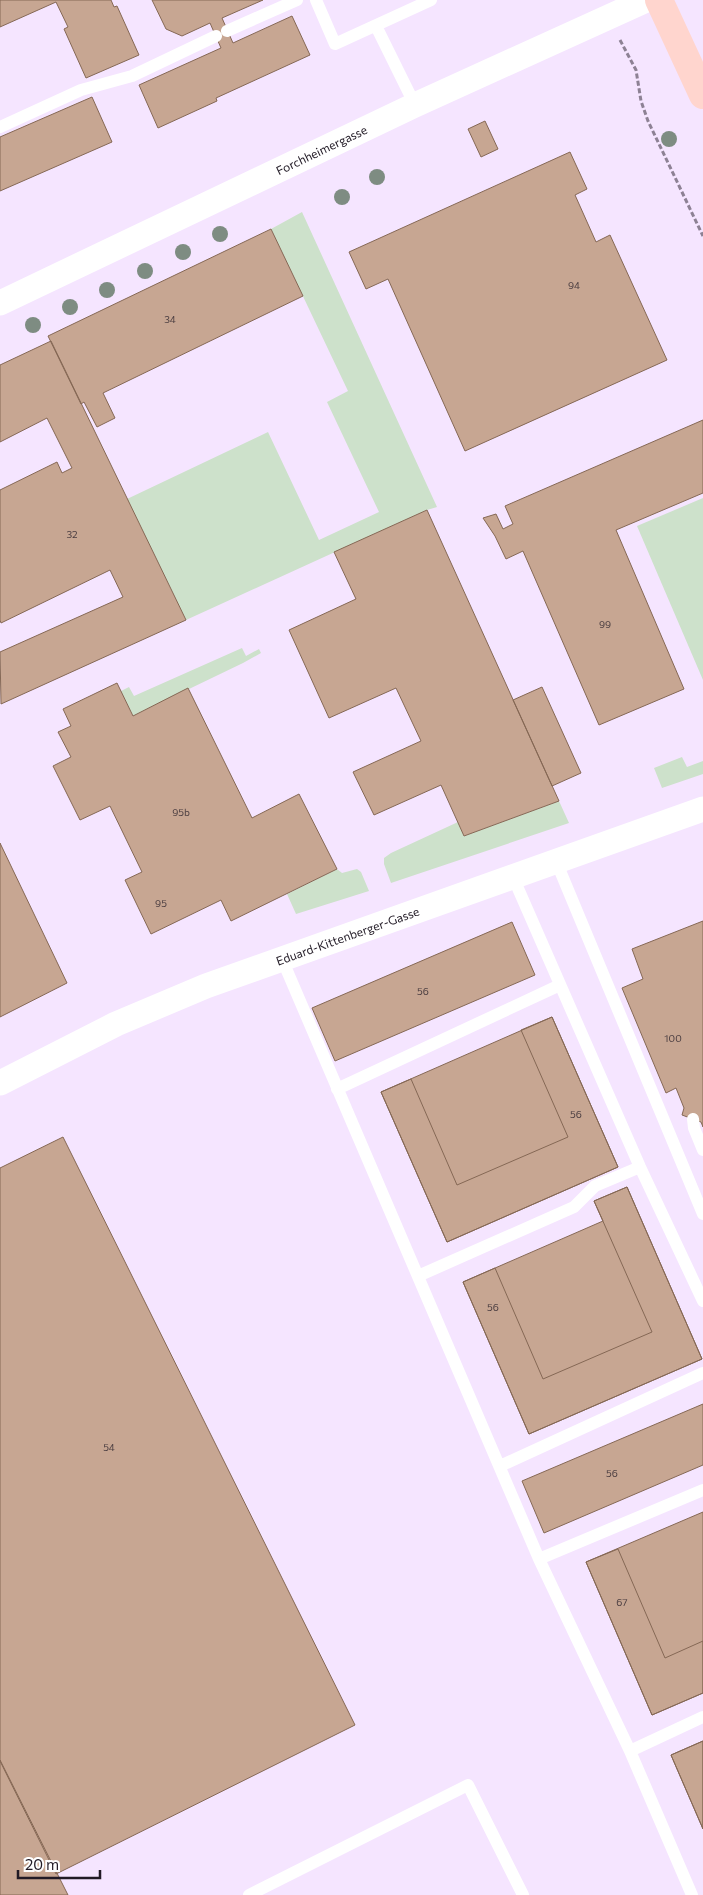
<svg xmlns="http://www.w3.org/2000/svg" width="703" height="1895" font-family="Commissioner,sans-serif">
	<rect width="100%" height="100%" fill="#f5e5ff"/>
	<path fill="#cde1cb" d="M302,212l135,295 -10,3 -241,110 -59,-121 141,-67 51,108 60,-28 -52,-110 21,-11 -77,-162z
		M703,498v182l-66,-154z
		M242,648l4,8 13,-7 2,4 -18,10 -110,53 -12,-25 8,-4 5,9z
		M682,757l5,10 16,-6v13l-41,14 -8,-20z
		M559,801l10,22 -178,60 -7,-19v-6l7,-5 67,-31 6,14z
		M337,869l5,4 15,-4 4,3 8,19 -73,23 -9,-20z"/>
	<path fill="#c7a692" stroke="#856855" d="M0,0h111l3,7 3,-1 22,49 -53,23 -22,-49 4,-2 -12,-25 -56,25z
		M152,0h111l-41,18 11,25 59,-27 18,39 -94,43 1,3 -59,27 -19,-43 82,-37 -11,-25 -28,13 -16,-7z
		M92,97l20,45 -112,49v-54z
		M485,121l13,28 -17,8 -13,-28z
		M570,152l17,37 -12,6 21,47 14,-7 57,125 -202,91 -77,-172 -22,10 -17,-37z
		M271,229l32,67 -200,97 12,25 -18,9 -13,-25 -3,2 -33,-68z
		M51,341l135,279 -185,84 -1,-52 123,-55 -13,-27 -109,53 -1,-3v-130l57,-28 5,11 10,-5 -25,-50 -47,24v-77z
		M703,420v73l-87,37 68,159 -85,36 -76,-174 -17,8 -11,-23 -12,-18 13,-4 7,15 10,-5 -8,-18z
		M427,510l132,291 -95,35 -23,-51 -67,30 -21,-43 68,-31 -25,-53 -67,30 -40,-88 67,-31 -22,-47z
		M117,683l16,33 55,-28 64,130 47,-24 38,75 -106,52 -10,-21 -70,34 -26,-54 17,-8 -32,-66 -30,14 -27,-54 18,-9 -13,-25 13,-6 -8,-17z
		M542,687l39,86 -29,13 -39,-86z
		M0,843l67,140 -67,34z
		M703,921v206l-2,-5 -19,-7 2,-7 -8,-20 -10,5 -44,-105 21,-9 -11,-30z
		M512,922l23,53 -200,86 -23,-53z
		M552,1017l66,150 -171,75 -66,-150z
		M552,1017l66,150 -171,75 -66,-150 30,-13 46,106 111,-48 -47,-107z
		M63,1137l292,588 -299,149 -56,-113v-593z
		M627,1187l75,172 -173,75 -66,-152 140,-61 -9,-20z
		M627,1187l75,172 -173,75 -66,-152 32,-14 48,111 109,-47 -58,-131z
		M703,1404v61l-159,68 -22,-52z
		M703,1512v181l-51,22 -66,-153z
		M618,1549l47,109 38,-17v52l-51,22 -66,-153z
		M703,1741v88l-32,-74z
		M703,1741v88l-32,-74z
		M0,1760l68,135h-68z"/>
	<g fill="none" stroke-linecap="round" stroke-linejoin="round">
		<path stroke="#8d8194" stroke-width="3" stroke-dasharray="5 2.5" stroke-linecap="butt" d="M620,40l16,30 5,31 7,20 55,115"/>
		<path stroke="#fff" stroke-width="12" d="M316,0l19,44 96,-44
			M376,26l39,79
			M227,31l70,-31
			M0,127l81,-37 51,-14 84,-40
			M556,861l147,353
			M513,877l127,290 63,134
			M282,959l257,600 91,192 62,144
			M337,1089l223,-104
			M693,1119l1,9 9,22
			M418,1276l156,-69 21,-21 45,-19
			M500,1466l203,-93
			M539,1559l164,-69
			M630,1751l73,-34
			M249,1895l219,-110 55,110"/>
		<g stroke="#fff" stroke-width="25">
			<path id="s1" d="M0,303l415,-198 231,-105"/>
			<path id="s2" d="M0,1083l116,-59 90,-38 497,-177"/>
		</g>
		<path stroke="#ffd5ce" stroke-width="28" d="M659,0l44,95"/>
	</g>
	<g fill="#7e8c82">
		<circle cx="669" cy="139" r="8"/>
		<circle cx="377" cy="177" r="8"/>
		<circle cx="342" cy="197" r="8"/>
		<circle cx="220" cy="234" r="8"/>
		<circle cx="183" cy="252" r="8"/>
		<circle cx="145" cy="271" r="8"/>
		<circle cx="107" cy="290" r="8"/>
		<circle cx="70" cy="307" r="8"/>
		<circle cx="33" cy="325" r="8"/>
	</g>
	<g text-anchor="middle" dominant-baseline="central" stroke-width="4.5" stroke-linejoin="round" paint-order="stroke">
		<g font-size="10" fill="#4a3d40">
			<text x="574" y="285">94</text>
			<text x="170" y="319">34</text>
			<text x="72" y="534">32</text>
			<text x="605" y="624">99</text>
			<text x="181" y="812">95b</text>
			<text x="161" y="903">95</text>
			<text x="423" y="991">56</text>
			<text x="673" y="1038">100</text>
			<text x="576" y="1114">56</text>
			<text x="493" y="1307">56</text>
			<text x="109" y="1447">54</text>
			<text x="612" y="1473">56</text>
			<text x="622" y="1602">67</text>
		</g>
		<g font-size="12" fill="#211a25" stroke="#fff">
			<text stroke="none"><textPath href="#s1" startOffset="356">Forchheimergasse</textPath></text>
			<text stroke="none"><textPath href="#s2" startOffset="378">Eduard-Kittenberger-Gasse</textPath></text>
		</g>
	</g>
	<path d="M18 1870v8h82v-8" fill="none" stroke="#211a25" stroke-width="2.5"/>
	<text x="25" y="1870" font-size="15" fill="#211a25" stroke="#ffffff" stroke-width="4" paint-order="stroke">20 m</text>
</svg>
